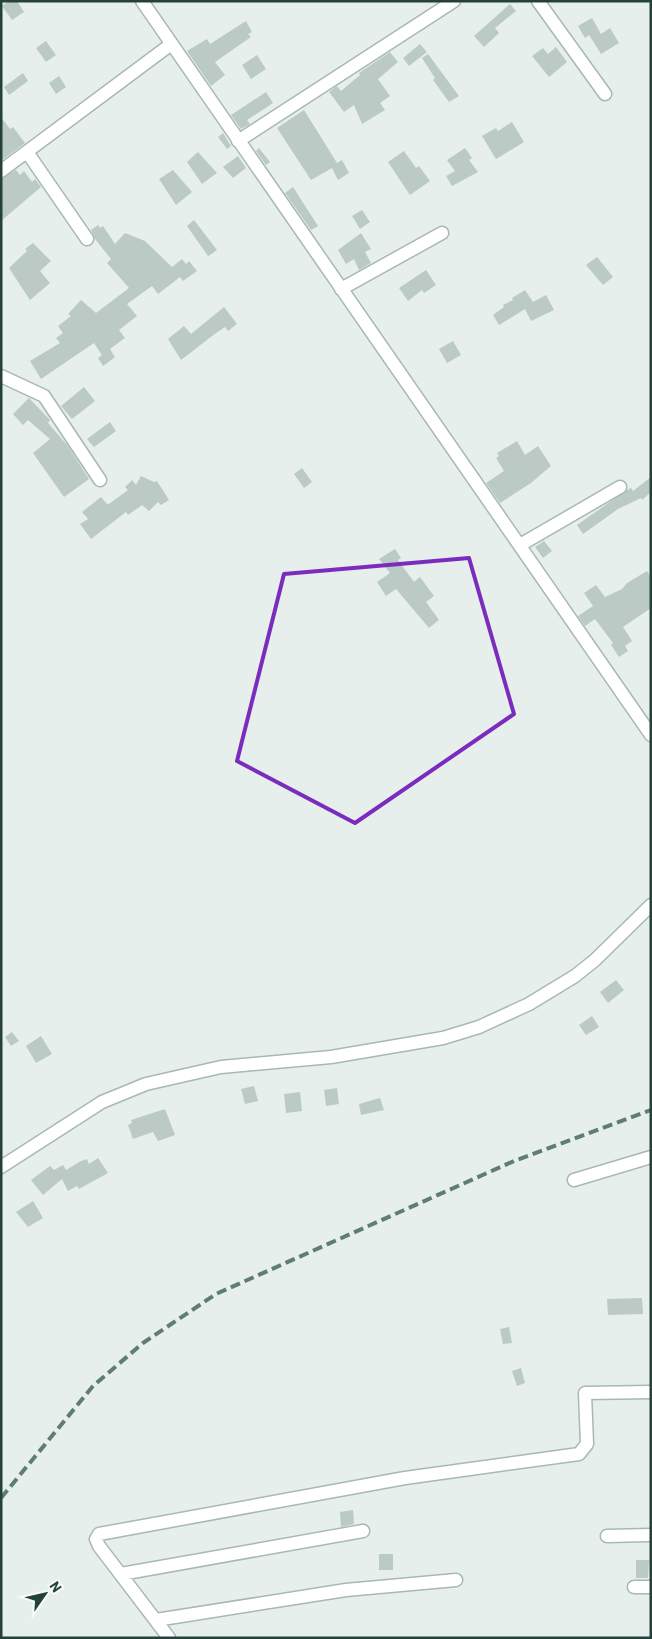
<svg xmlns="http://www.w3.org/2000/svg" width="652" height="1639" font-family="Barlow,sans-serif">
	<rect width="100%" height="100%" fill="#e6efeb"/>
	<path fill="#bbcac4" d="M9,1h8l7,11 -12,8 -10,-14z
		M510,4l6,7 -21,17 4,5 -15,14 -10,-11z
		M592,18l9,16 9,-6 9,15 -18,11 -12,-19 -4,3 -7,-12z
		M246,21l6,11 -4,2 3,3 -36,25 10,13 -14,11 -24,-35 20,-12 3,5z
		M46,41l10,14 -10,7 -10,-14z
		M420,44l7,8 -18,14 -6,-8z
		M556,47l11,15 -18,15 -17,-21 11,-8 5,6z
		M390,52l8,10 -20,17 12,17 -10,7 5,7 -23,14 -8,-19 -10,7 -15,-20 8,-6 4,5 19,-16 -1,-2z
		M428,54l31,42 -10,6 -16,-22 2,-2 -13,-20z
		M257,55l9,14 -15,10 -9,-14z
		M23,73l5,8 -19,14 -5,-8z
		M59,76l7,11 -10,7 -7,-11z
		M266,92l7,11 -26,17 3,4 -9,5 -10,-14z
		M304,110l33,53 5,-3 7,13 -11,7 -6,-12 -21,12 -34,-52z
		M1,117l9,12 3,-2 12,16 -24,18z
		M512,122l12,20 -28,17 -14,-23 14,-8 2,3z
		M223,133l8,13 -4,3 -9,-12z
		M259,148l11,14 -4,3 -10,-14z
		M465,148l7,10 -3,2 9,12 -26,14 -6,-10 9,-5 -8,-11z
		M404,151l12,17 3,-2 11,15 -20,14 -22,-33z
		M198,152l19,21 -15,11 -15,-22z
		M238,156l8,12 -13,10 -10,-11z
		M16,170l4,5 4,-4 8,11 3,-3 6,8 -40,34v-42z
		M173,170l19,22 -16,13 -17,-26z
		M293,187l25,39 -7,4 -26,-37z
		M362,210l8,12 -10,7 -8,-13z
		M194,220l23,30 -7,5 -2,1 -21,-30z
		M98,225l2,3 3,-2 12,18 10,-11 20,8 27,26 10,-8 4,5 3,-3 8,10 -14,10 -3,-4 -22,17 -6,-8 -25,18 10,12 -18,14 6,8 -15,11 5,8 -12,9 -5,-8 4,-3 -8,-12 -53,36 -11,-18 30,-18 -4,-5 7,-5 -5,-7 13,-10 -3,-2 13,-14 15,13 33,-25 -22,-25 4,-4 -16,-20 -4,-9z
		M361,233l10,16 -6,3 6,11 -12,7 -5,-11 -8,5 -8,-14z
		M33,243l18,18 -11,10 10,12 -20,17 -21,-32 18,-17 -2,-2z
		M597,257l16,20 -10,8 -17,-20z
		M426,270l10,15 -12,8 -2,-3 -14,11 -9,-13z
		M525,290l8,12 13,-7 8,15 -23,11 -6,-12 -26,16 -6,-10 11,-8 -1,-2 10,-5 -1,-2z
		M224,307l13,17 -9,7 -3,-4 -9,6 -35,27 -13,-21 16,-13 7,8z
		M453,341l8,14 -14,8 -8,-14z
		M84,387l11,14 -23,18 -11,-13z
		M29,398l21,22 -2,3 20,23 21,33 -25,18 -31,-44 17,-14 -22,-19 -5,5 -10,-11z
		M110,422l6,9 -22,16 -7,-8z
		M517,441l8,14 13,-9 13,20 -20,17 -31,20 -14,-20 18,-12 -8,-13 3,-2 -2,-3z
		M302,468l10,14 -8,6 -10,-14z
		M141,476l13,6 3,-1 12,19 -8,5 -3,-3 -9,9 -7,-6 -14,10 -2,-3 -35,27 -11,-15 8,-5 -6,-7 19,-15 6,7h2l19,-14 -3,-3 7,-7 4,5z
		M651,477v15l-9,8 -1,-2 -23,11 -35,25 -6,-9 50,-35 4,-2 2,3z
		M544,541l8,10 -9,7 -8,-11z
		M395,549l6,9 -3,2 16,22 6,-5 14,19 -8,6 13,18 -10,8 -33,-39 -10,7 -9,-14 13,-9 -11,-14z
		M647,571l4,6v31l-28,19 9,14 -7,5 3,5 -9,6 -8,-12 2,-2 -18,-24 -10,7 -7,-10 15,-10 -9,-13 12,-8 9,12 17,-8 5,-6z
		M616,980l8,10 -16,13 -8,-11z
		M592,1016l7,11 -13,8 -7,-10z
		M12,1032l7,9 -8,5 -6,-9z
		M41,1036l11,18 -16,9 -10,-17z
		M254,1086l4,15 -13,3 -4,-15z
		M337,1088l2,16 -13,2 -2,-16z
		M300,1092l2,19 -16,2 -2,-19z
		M380,1098l4,12 -23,5 -2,-11z
		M165,1109l10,26 -17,6 -5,-9 -20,7 -5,-14 4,-2 -1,-3z
		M98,1158l10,15 -29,16 -2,-3 -9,5 -6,-12 -19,16 -12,-15 19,-14 4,4 9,-5 3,5 15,-9 6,-2 2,5z
		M33,1201l10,17 -15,9 -12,-15z
		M642,1298l1,16 -35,1 -1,-16z
		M509,1327l3,16 -9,1 -3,-15z
		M521,1368l4,15 -8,3 -5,-15z
		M353,1510l1,14 -13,3 -1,-15z
		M379,1554h14v16h-14z
		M636,1560h13l-1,18h-12z"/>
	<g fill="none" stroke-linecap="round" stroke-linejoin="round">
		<g stroke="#a8b8b2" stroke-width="15">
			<path id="street" d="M142,1l509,734
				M538,1l67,93
				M238,141l216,-140
				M27,152l60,87
				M1,171l169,-126
				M341,289l101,-56
				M1,376l43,20 56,84
				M520,545l100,-58
				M1,1167l101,-65 44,-18 75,-17 110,-10 112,-19 36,-11 50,-23 46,-28 20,-16 56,-55
				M574,1180l77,-23
				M607,1536l44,-1
				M121,1574l242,-43
				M634,1587h17
				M156,1620l190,-30 110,-10
				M169,1638l-70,-92 -3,-7 3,-5 306,-56 174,-24 8,-10 -2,-51 66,-1"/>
		</g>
		<use href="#street" stroke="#fff" stroke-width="12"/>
		<path stroke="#5f7d75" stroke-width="4" stroke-dasharray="10 5" stroke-linecap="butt" d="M1,1498l92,-112 50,-43 73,-49 298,-133 137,-51"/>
	</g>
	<path fill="none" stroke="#7b2cbf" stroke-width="4" stroke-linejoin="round" d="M469,558l45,156 -159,109 -118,-62 47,-187z"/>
	<rect width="652" height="1639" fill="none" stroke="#24423a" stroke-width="5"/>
	<g transform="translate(45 1594) rotate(56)" stroke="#f7fbf9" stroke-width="4" paint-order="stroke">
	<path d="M0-4L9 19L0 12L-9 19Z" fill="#24423a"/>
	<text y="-8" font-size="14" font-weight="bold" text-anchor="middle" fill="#24423a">N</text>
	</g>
</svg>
